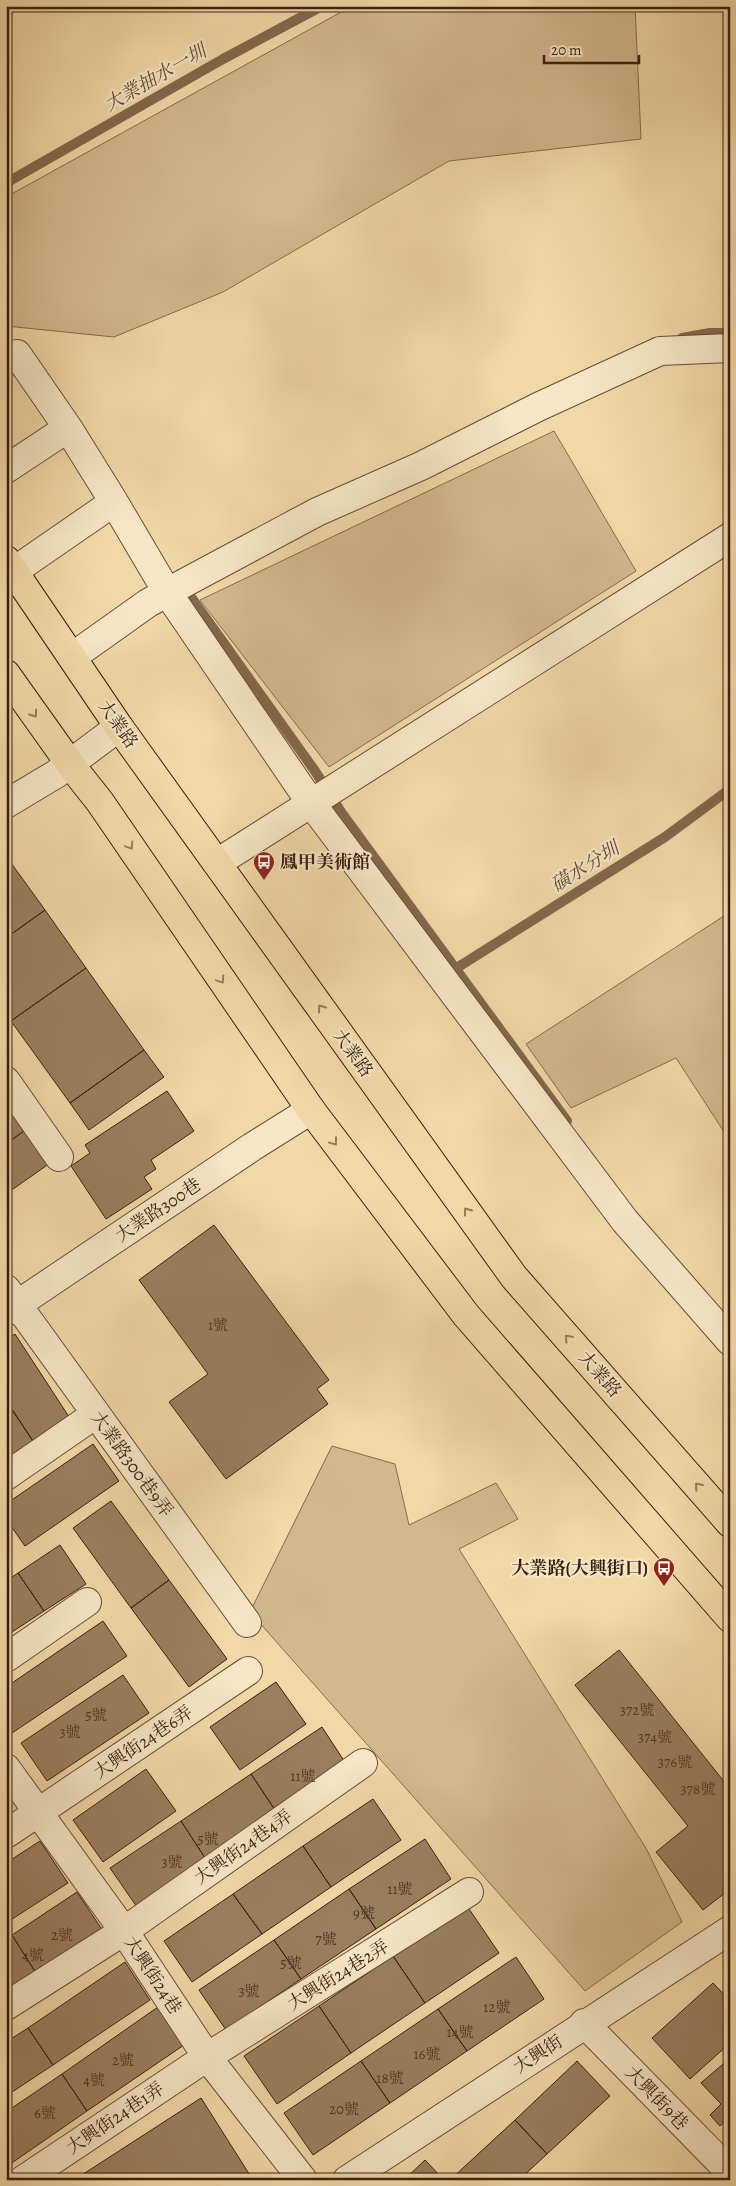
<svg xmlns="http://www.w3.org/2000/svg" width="736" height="2186" font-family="Alegreya,'Noto Serif TC',serif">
	<rect width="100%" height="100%" fill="#f1d8a7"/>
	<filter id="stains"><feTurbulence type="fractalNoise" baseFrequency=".004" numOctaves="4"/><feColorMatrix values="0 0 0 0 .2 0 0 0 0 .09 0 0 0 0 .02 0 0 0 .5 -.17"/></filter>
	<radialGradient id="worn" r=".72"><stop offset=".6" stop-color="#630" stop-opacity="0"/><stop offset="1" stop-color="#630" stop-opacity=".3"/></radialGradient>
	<path fill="#d2b88d" stroke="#866b4e" d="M352,6h283l6,133 -192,22 -226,131 -109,45 -108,-11v-129z
		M554,431l82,140 -307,196 -129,-167z
		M724,916l6,7v218l-54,-83 -105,50 -45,-64z
		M332,1446l63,18 14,61 87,-42 22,36 -59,30 188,301 35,72 -97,69 -335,-379z"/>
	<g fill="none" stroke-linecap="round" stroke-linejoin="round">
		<path stroke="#83684c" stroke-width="10" d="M6,183l217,-124 99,-53
			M682,338l28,-5h20
			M183,586l132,185 26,41 226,309
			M455,969l210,-132 65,-48"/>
	</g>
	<path fill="#997f5f" stroke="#3a1e10" d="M6,856l39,54 -39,28z
		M45,910l41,58 -75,53 -5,-6v-77z
		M86,968l58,82 -74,53 -59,-82z
		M144,1050l20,27 -75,53 -19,-27z
		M6,1074l33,46 -33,24z
		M167,1091l27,40 -43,29 5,9 -12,8 8,12 -46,30 -35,-53 19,-13 -5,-8z
		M39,1120l24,34 -57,40v-50z
		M214,1225l115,155 -12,9 11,15 -102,75 -57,-77 39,-28 -69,-94z
		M15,1334l58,89 -36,24 -31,-46v-61z
		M8,1403l29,44 -31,20v-62z
		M93,1444l26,37 -94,65 -19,-27v-15z
		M111,1501l58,79 -38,28 -58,-80z
		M6,1543l6,8 -6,3z
		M60,1545l26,39 -42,27 -26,-38z
		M18,1573l26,38 -38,25v-55z
		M169,1580l58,79 -38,28 -58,-79z
		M103,1621l24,35 -115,77 -6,-9v-37z
		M619,1650l111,139v100l-27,21 -47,-58 32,-26 -113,-141z
		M123,1675l26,38 -102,68 -26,-38z
		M276,1682l30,42 -66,46 -30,-43z
		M322,1727l28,43 -71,46 -28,-42z
		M146,1769l30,42 -73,51 -30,-42z
		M251,1774l28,42 -70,48 -28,-43z
		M373,1799l28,41 -70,47 -28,-41z
		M6,1804l5,8 -5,3z
		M181,1821l28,43 -70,46 -29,-42z
		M425,1839l26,40 -75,50 -27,-40z
		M40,1841l28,42 -62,40v-60z
		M303,1846l28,41 -69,47 -29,-40z
		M349,1889l27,40 -75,50 -27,-39z
		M77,1892l30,45 -66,44 -29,-46z
		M233,1894l29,40 -70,48 -28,-41z
		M467,1906l32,47 -74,50 -32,-47z
		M12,1935l29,46 -35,23v-66z
		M274,1940l27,39 -75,51 -27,-40z
		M393,1956l32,47 -74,50 -32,-47z
		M516,1957l28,42 -77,52 -29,-42z
		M125,1962l25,38 -97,65 -25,-37z
		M713,1983l17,18v42l-40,36 -38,-41z
		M319,2006l32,47 -74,51 -33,-48z
		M158,2007l26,38 -97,66 -25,-37z
		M438,2009l29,42 -77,52 -29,-42z
		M28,2028l25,37 -47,31v-54z
		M730,2058v59l-10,9 -10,-11 11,-11 -20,-21z
		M361,2061l29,42 -77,52 -29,-42z
		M577,2061l33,35 -63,58 -32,-34z
		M62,2074l25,37 -81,56v-55z
		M201,2098l52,82h-179z
		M515,2120l32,34 -28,26h-69z
		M425,2160l19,20h-40z"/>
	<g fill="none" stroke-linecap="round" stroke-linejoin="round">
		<g stroke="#684c36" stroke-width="30">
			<path id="minor" d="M17,354l51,74 46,74 53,90 144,211 314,418 105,120
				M6,469l62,-41
				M14,571l100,-69
				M72,657l76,-54 40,-22 129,-69 104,-46 117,-59 122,-56 70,-3
				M6,804l50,-30 63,-47
				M217,863l513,-326
				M6,1081l53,76
				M6,1289l241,334
				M6,1312l246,-165 59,-37
				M6,1476l90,-62
				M6,1658l81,-56
				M6,1768l118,163 83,126 96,123
				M6,1834l242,-163
				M6,2006l118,-75 239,-168
				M584,2023l146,149
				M23,2180l184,-123 262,-165
				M347,2180l383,-250"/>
		</g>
		<g stroke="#3a1e10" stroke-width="30">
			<path id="major" d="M6,560l113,167 395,550 216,246
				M6,674l64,90 30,38 211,308 155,205 264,303"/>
		</g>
		<use href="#minor" stroke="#f6e6c6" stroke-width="28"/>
		<use href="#major" stroke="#f1d8a7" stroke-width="28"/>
	</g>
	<defs><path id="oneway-chevron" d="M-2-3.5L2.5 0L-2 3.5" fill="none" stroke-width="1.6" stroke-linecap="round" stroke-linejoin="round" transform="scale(1.25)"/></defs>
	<g stroke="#967b5c">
		<use href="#oneway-chevron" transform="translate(34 714) rotate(55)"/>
		<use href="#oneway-chevron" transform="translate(130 846) rotate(56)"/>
		<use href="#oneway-chevron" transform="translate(221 980) rotate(56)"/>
		<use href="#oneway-chevron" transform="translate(321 1008) rotate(-126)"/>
		<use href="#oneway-chevron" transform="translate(334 1142) rotate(53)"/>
		<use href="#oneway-chevron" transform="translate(467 1211) rotate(-126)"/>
		<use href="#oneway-chevron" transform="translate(568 1338) rotate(-131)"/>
		<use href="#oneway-chevron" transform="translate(698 1486) rotate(-131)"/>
	</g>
	<defs>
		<g id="bus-pin" transform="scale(1.125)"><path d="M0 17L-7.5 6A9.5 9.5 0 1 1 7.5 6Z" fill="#8f2418" stroke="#f6e6c6"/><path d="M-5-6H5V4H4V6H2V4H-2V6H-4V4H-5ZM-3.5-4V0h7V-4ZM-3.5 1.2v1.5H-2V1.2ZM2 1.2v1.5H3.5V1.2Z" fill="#fff"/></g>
	</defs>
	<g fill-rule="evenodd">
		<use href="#bus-pin" x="264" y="862"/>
		<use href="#bus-pin" x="664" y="1568"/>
	</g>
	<g text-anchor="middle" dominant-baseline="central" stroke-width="4.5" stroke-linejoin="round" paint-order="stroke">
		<g font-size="15" fill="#523624">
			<text x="218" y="1325">1號</text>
			<text x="637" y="1710">372號</text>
			<text x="96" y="1715">5號</text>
			<text x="70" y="1732">3號</text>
			<text x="655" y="1737">374號</text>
			<text x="675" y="1762">376號</text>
			<text x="303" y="1776">11號</text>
			<text x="698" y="1789">378號</text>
			<text x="208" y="1839">5號</text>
			<text x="172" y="1862">3號</text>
			<text x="400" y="1889">11號</text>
			<text x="364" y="1913">9號</text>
			<text x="62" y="1935">2號</text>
			<text x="326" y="1939">7號</text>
			<text x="33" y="1955">4號</text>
			<text x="291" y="1963">5號</text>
			<text x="249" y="1991">3號</text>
			<text x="497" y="2007">12號</text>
			<text x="460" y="2032">14號</text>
			<text x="427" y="2054">16號</text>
			<text x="123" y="2060">2號</text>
			<text x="390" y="2078">18號</text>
			<text x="94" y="2080">4號</text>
			<text x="344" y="2109">20號</text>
			<text x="45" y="2113">6號</text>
		</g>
		<g font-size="18" fill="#3a1e10" stroke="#f6e6c6">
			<text transform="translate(118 724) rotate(55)">大業路</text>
			<text transform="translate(353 1053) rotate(54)">大業路</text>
			<text transform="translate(158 1210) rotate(-34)">大業路300巷</text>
			<text transform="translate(600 1374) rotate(49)">大業路</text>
			<text transform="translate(132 1464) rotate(54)">大業路300巷9弄</text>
			<text transform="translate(143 1742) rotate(-34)">大興街24巷6弄</text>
			<text transform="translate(243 1847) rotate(-35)">大興街24巷4弄</text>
			<text transform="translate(153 1975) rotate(57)">大興街24巷</text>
			<text transform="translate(338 1975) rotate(-32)">大興街24巷2弄</text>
			<text transform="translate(538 2054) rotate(-33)">大興街</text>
			<text transform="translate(657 2098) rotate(46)">大興街9巷</text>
			<text transform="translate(115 2118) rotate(-34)">大興街24巷1弄</text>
		</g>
		<g font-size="18" font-weight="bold" fill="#3a1e10" stroke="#f6e6c6" text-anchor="start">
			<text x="280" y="862">鳳甲美術館</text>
			<text x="648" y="1568" text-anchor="end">大業路(大興街口)</text>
		</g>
		<g font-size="19" font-style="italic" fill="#644933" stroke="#f6e6c6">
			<text transform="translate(155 78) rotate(-30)">大業抽水一圳</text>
			<text transform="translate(585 867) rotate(-32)">磺水分圳</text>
		</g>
	</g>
	<rect width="736" height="2186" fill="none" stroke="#f1d8a7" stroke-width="25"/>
	<rect x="8" y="8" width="721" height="2171" fill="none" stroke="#3a1e10" stroke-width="2.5"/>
	<rect x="12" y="12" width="711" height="2161" fill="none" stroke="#3a1e10"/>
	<path d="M544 55v8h95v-8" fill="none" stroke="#3a1e10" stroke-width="2.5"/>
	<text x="551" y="55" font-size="15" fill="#3a1e10" stroke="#f6e6c6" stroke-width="4" paint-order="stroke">20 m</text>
	<rect width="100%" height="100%" filter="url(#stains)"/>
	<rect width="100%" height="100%" fill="url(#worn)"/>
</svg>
